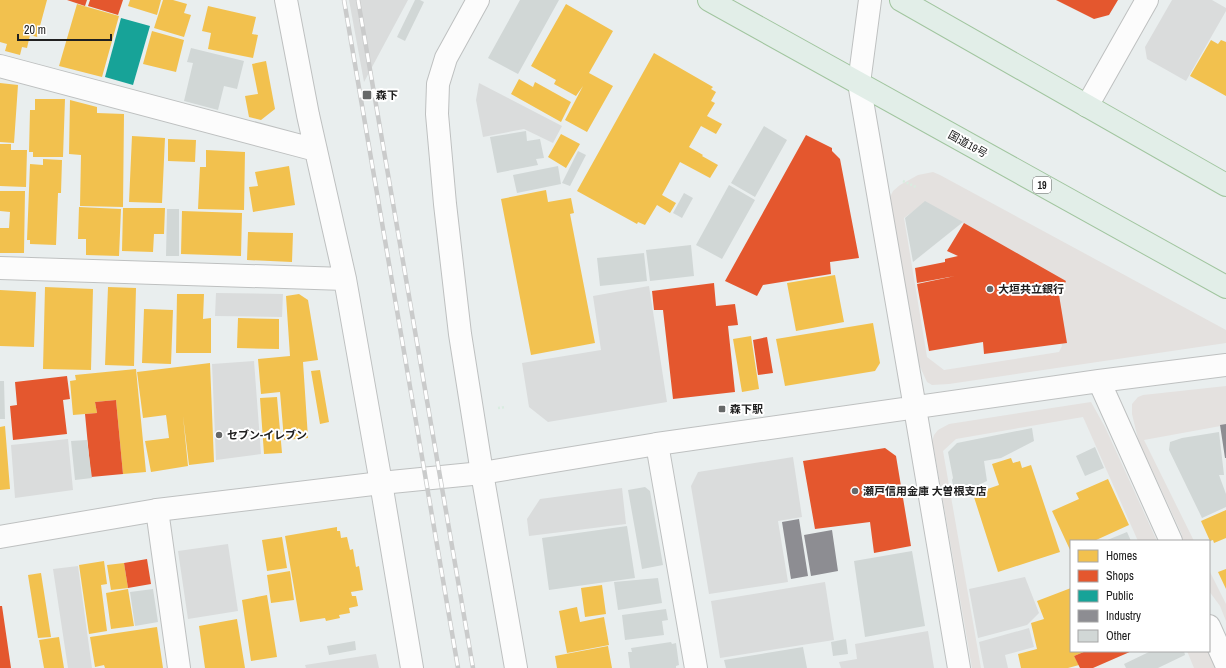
<svg xmlns="http://www.w3.org/2000/svg" width="1226" height="668" font-family="'Archivo Narrow','Noto Sans JP',sans-serif">
	<rect width="100%" height="100%" fill="#e9eeee"/>
	<path fill="#dadcdc" d="M349,0h59l-44,82z
		M1172,0h40l14,8v3l-40,70 -39,-22 -2,-12z
		M479,83l83,43 -9,17 -29,-14 -41,8 -7,-37z
		M649,286l18,116 -119,20 -19,-15 -7,-44 79,-13 -8,-54z
		M216,293l67,1 -1,23 -67,-1z
		M254,361l7,93 -45,6 -4,-96z
		M68,439l5,51 -58,8 -4,-53z
		M793,457l9,60 -24,4 10,61 -79,12 -18,-108 7,-14z
		M622,488l4,36 -97,12 -2,-17 13,-20z
		M228,544l10,67 -50,8 -10,-68z
		M78,566l14,102h-24l-15,-99z
		M1025,577l14,36 -12,12 -49,13 -9,-49z
		M825,582l9,58 -114,18 -9,-57z
		M1029,628l5,19 -29,8 3,13h-24l-5,-26z
		M928,631l6,37h-93l-2,-6 18,-3 -2,-15z
		M376,654l3,14h-73l-1,-3z"/>
	<path fill="#e4e1df" fill-rule="evenodd" d="M933,172l7,3 286,155v13l-277,41 -17,1 -5,-3 -11,-24 -26,-154v-7l3,-6 7,-6 18,-10zM926,202l117,67 4,11 15,66 -3,6 -115,18 -17,-13 -23,-139z
		M1226,386v39l-82,15 50,101h-14l2,-6 -44,-96 -6,-25v-10l6,-7 5,-2z
		M1091,402l14,25 52,114h-19l-55,-124 -127,22 -13,12 38,217h-9l-38,-219 -2,-7 2,-7 4,-5 11,-6z
		M1209,570l17,34v17l-6,-15 -11,-15z
		M1187,651h22l13,17h-28z"/>
	<path fill="#f2c14e" d="M0,0h47l-10,37 -7,-2 -3,13 -5,-1 -2,8 -15,-4 2,-7 -7,-2z
		M130,0h31l-4,15 -29,-9z
		M163,0h10l14,4 -3,9 7,2 -7,22 -30,-9z
		M77,4l42,12 -17,61 -43,-11z
		M566,4l47,27 -24,42 24,13 -26,46 -22,-12 18,-34 -7,10 -22,-12 2,-4 -25,-14z
		M208,6l48,11 -4,17 6,1 -5,23 -45,-9 3,-16 -9,-2z
		M152,31l32,9 -8,32 -33,-8z
		M1211,40l7,4 3,-4 5,2v54l-36,-20z
		M654,53l59,34 -2,2 5,3 -5,9 4,2 -8,13 15,8 -6,10 -15,-8 -12,21 14,8 -1,1 16,9 -8,13 -30,-16 -18,33 14,8 -6,10 -13,-8 -12,20 -7,-3 -1,2 -60,-33z
		M266,61l9,48 -14,11 -12,-3 -4,-21 13,-2 -6,-30z
		M519,79l14,8 2,-5 36,20 -10,20 -50,-28z
		M0,83l18,2 -4,58 -14,-1z
		M35,99h30l-2,58h-30v-5h-4l1,-42h5z
		M70,100l27,7v6l27,1 -1,93 -43,-1 1,-51 -12,-1z
		M561,134l19,10 -14,24 -18,-11z
		M132,136l33,2 -3,65 -33,-1z
		M168,139l28,1 -1,22 -27,-1z
		M0,144h11v6h16l-1,37 -26,-1z
		M206,150l39,2 -1,58 -46,-1 2,-42h6z
		M43,159l19,1 -1,33h-3l-2,52 -26,-1v-4h-3l3,-76 13,1z
		M289,166l6,39 -42,7 -4,-25 9,-1 -3,-14z
		M546,190l2,12 23,-4 3,15 -4,1 25,129 -64,12 -30,-156z
		M0,191h25l-1,62h-24v-25h9l1,-16 -10,-1z
		M79,207l42,2 -2,47 -33,-1v-16h-8z
		M123,208h42l-1,26h-10l-1,18 -31,-1z
		M182,211l60,2 -1,43 -60,-2z
		M248,232l45,1 -1,29 -45,-2z
		M835,275l9,47 -48,9 -9,-48z
		M45,287l48,2 -2,81 -48,-1z
		M108,287l28,1 -2,78 -29,-1z
		M0,290l36,2 -2,55 -34,-1z
		M177,294h27l-1,25 8,-1v35h-35z
		M299,294l9,6 10,60 -15,2 5,76 -24,2 -4,-48 -19,2 -3,-35 32,-3 -4,-60z
		M144,309l29,1 -2,54 -29,-1z
		M238,318l41,1v30l-42,-1z
		M873,323l7,40 -5,8 -90,15 -9,-47z
		M751,336l8,53 -17,3 -9,-53z
		M210,363l4,99 -25,3 -6,-49 5,50 -37,6 -6,-31 24,-3 -3,-23 -23,3 -6,-46z
		M136,369l10,103 -23,2 -7,-74 -21,2 2,11 -24,2 -3,-34 6,-1 -1,-5z
		M320,370l9,52 -9,2 -9,-53z
		M277,397l5,56 -18,1 -4,-56z
		M5,426l5,63 -10,1v-63z
		M1011,458l2,5 7,-2 2,7 9,-3 29,87 -62,20 -25,-78 26,-9 -7,-21z
		M1108,479l21,46 -35,16h-23v11l-19,-41 27,-12 -3,-6z
		M1226,510v28l-12,5 -1,-3 -3,1 -9,-20z
		M337,527v4h3l1,7 6,-1 3,13 3,-1 3,18 3,-1 4,24 -12,2 1,4h4l2,10 -9,2 1,5 -11,2 1,3 -14,3 -1,-3 -25,4 -15,-86z
		M282,537l5,31 -20,3 -5,-31z
		M104,561l3,23 -6,1 6,46 -18,3 -10,-69z
		M124,563l4,25 -17,2 -4,-25z
		M1226,569v20l-8,-17z
		M290,571l4,29 -23,3 -4,-28z
		M41,573l10,64 -13,1 -10,-63z
		M602,585l4,29 -21,3 -4,-29z
		M1071,588v63h15l-12,5 5,9 -11,3h-47l-3,-14 19,-5 -6,-26 13,-4 -7,-18z
		M128,589l6,37 -23,3 -5,-36z
		M267,595l10,62 -26,4 -9,-61z
		M577,607l3,15 24,-5 5,28 -42,8 -8,-42z
		M237,619l8,49h-40l-6,-42z
		M157,627l6,41h-58l-1,-3 -9,2 -5,-30z
		M59,637l5,31h-20l-5,-28z
		M608,646l4,22h-55l-2,-12z"/>
	<path fill="#e4572e" d="M67,0h20l-2,6z
		M90,0h33l-5,15 -30,-9z
		M1056,0h62l-9,15 -15,4z
		M806,135l26,13v3l8,8 19,99 -29,4 1,12 -68,11 -6,11 -32,-15z
		M964,223l102,58 -7,14 8,48 -83,11 -1,-12 -54,9 -12,-67 38,-8 -38,7 -2,-15 30,-6v-3l13,-3 -11,-5z
		M714,283l2,23 19,-2 3,21 -10,1 7,66 -62,7 -10,-89h-9l-2,-19z
		M767,337l6,36 -15,2 -5,-35z
		M67,376l3,23 -7,1 4,34 -54,6 -3,-34 7,-1 -2,-23z
		M116,400l7,74 -32,3 -6,-63 12,-1 -2,-11z
		M885,448l11,8 15,90 -37,7 -4,-31 -55,7 -12,-68z
		M147,559l4,25 -23,4 -4,-25z
		M0,606h2l9,62h-11z
		M1086,651h46l-39,17h-13l-6,-12z"/>
	<path fill="#17a398" d="M121,18l29,8 -17,59 -28,-8z"/>
	<path fill="#8d8d92" d="M1226,424v34h-1l-5,-33z
		M799,519l9,57 -17,3 -9,-57z
		M832,530l6,41 -27,5 -7,-41z"/>
	<path fill="#d1d7d6" d="M415,0h5l4,2 -19,39 -8,-4z
		M520,0h39l-41,74 -30,-16z
		M191,48l53,13 -7,28 -13,-3 -6,24 -34,-9 9,-38 -6,-1z
		M764,126l23,14 -32,57 -24,-14z
		M526,131l1,10 13,-2 4,19 -8,1 2,6 -41,8 -7,-36z
		M578,151l8,4 -16,31 -8,-3z
		M558,166l3,18 -44,9 -4,-18z
		M729,185l26,15 -33,59 -26,-14z
		M684,193l9,5 -11,20 -9,-5z
		M925,201l38,21 -50,40 -8,-44z
		M167,209h12v47h-13z
		M691,245l3,31 -44,5 -4,-31z
		M644,253l3,28 -47,5 -3,-28z
		M0,381h4l1,38h-5z
		M1032,428l2,13 -33,17 -17,3 3,20 -32,15 -3,-16 1,-2 -5,-26 9,-9z
		M1219,432l5,43h-5l7,19v13l-24,11 -33,-68 1,-8 12,-4z
		M87,440l5,38 -17,2 -4,-39z
		M1095,447l9,21 -19,8 -9,-20z
		M645,487l5,4 13,74 -21,4 -14,-79z
		M627,526l8,52 -86,12 -7,-52z
		M1127,532l4,9h-26z
		M912,551l13,75 -60,11 -11,-76z
		M658,578l4,25 -44,7 -4,-28z
		M153,589l5,33 -23,4 -5,-34z
		M666,609l2,11 -6,1 2,14 -39,5 -3,-25z
		M846,639l2,15 -15,2 -2,-14z
		M355,641l1,9 -27,5 -2,-9z
		M671,642l1,2 4,-1 3,22 -3,1v2h-46l-2,-16h4l-1,-4z
		M803,647l4,21h-81l-2,-8z
		M1151,651h33l1,4 -27,13h-32l-2,-4z"/>
	<g fill="none" stroke-linecap="round" stroke-linejoin="round">
		<g stroke="#bec0c0" stroke-width="24">
			<path id="minor" d="M286,0l22,115 37,164 36,204 31,185
				M478,0l-32,58 -8,26 -1,30 8,90 15,130 22,139 34,195
				M0,66l316,84
				M1087,106l60,-106
				M0,268l345,11
				M657,444l39,224
				M157,510l22,158"/>
		</g>
		<g stroke="#bec0c0" stroke-width="24">
			<path id="tertiary" d="M870,0l-11,83 56,325 44,260
				M1099,381l72,160
				M0,537l157,-27 224,-27 101,-10 175,-29 442,-63 127,-16
				M1209,626l17,38"/>
		</g>
		<g stroke="#a1c59f" stroke-width="24">
			<path id="trunk" d="M709,0l517,287
				M901,0l325,185"/>
		</g>
		<path stroke="#d9ece0" stroke-width="2.5" stroke-dasharray="2 2" stroke-linecap="butt" d="M903,181l13,6
			M498,408l8,-1"/>
		<use href="#minor" stroke="#fcfcfc" stroke-width="22"/>
		<use href="#tertiary" stroke="#fcfcfc" stroke-width="22"/>
		<use href="#trunk" stroke="#e2eee8" stroke-width="22"/>
		<g stroke="#cacbcb" stroke-width="4.5">
			<path id="rail" d="M344,0l114,668
				M358,0l115,668"/>
		</g>
		<use href="#rail" stroke="#fff" stroke-width="3" stroke-dasharray="9" stroke-linecap="butt"/>
	</g>
	<g fill="#666868" stroke="#fff" stroke-width="1.5">
		<rect x="362" y="90" width="10" height="10" rx="2"/>
		<circle cx="990" cy="289" r="4"/>
		<rect x="718" y="405" width="8" height="8" rx="2"/>
		<circle cx="219" cy="435" r="4"/>
		<circle cx="855" cy="491" r="4"/>
	</g>
	<g text-anchor="middle" dominant-baseline="central" stroke-width="4" stroke-linejoin="round" paint-order="stroke">
		<rect fill="#fff" stroke="#636363" stroke-width="1" x="1033" y="177" width="18" height="16" rx="3"/>
		<g font-size="10" font-weight="bold" fill="#202020">
			<text x="1042" y="185">19</text>
		</g>
		<g font-size="11" font-weight="bold" fill="#202020" stroke="#fff" text-anchor="start">
			<text x="376" y="95">森下</text>
			<text x="998" y="289">大垣共立銀行</text>
			<text x="730" y="409">森下駅</text>
			<text x="227" y="435">セブン-イレブン</text>
			<text x="863" y="491">瀬戸信用金庫 大曽根支店</text>
		</g>
		<g font-size="11" fill="#202020" stroke="#fff">
			<text transform="translate(968 144) rotate(29)">国道19号</text>
		</g>
	</g>
	<rect x="1070" y="540" width="140" height="112" fill="#ffffff" stroke="#a6a6a6"/>
	<rect x="1078" y="550" width="20" height="12" fill="#f2c14e" stroke="#a6a6a6"/>
	<text x="1106" y="560" font-size="12" fill="#202020">Homes</text>
	<rect x="1078" y="570" width="20" height="12" fill="#e4572e" stroke="#a6a6a6"/>
	<text x="1106" y="580" font-size="12" fill="#202020">Shops</text>
	<rect x="1078" y="590" width="20" height="12" fill="#17a398" stroke="#a6a6a6"/>
	<text x="1106" y="600" font-size="12" fill="#202020">Public</text>
	<rect x="1078" y="610" width="20" height="12" fill="#8d8d92" stroke="#a6a6a6"/>
	<text x="1106" y="620" font-size="12" fill="#202020">Industry</text>
	<rect x="1078" y="630" width="20" height="12" fill="#d1d7d6" stroke="#a6a6a6"/>
	<text x="1106" y="640" font-size="12" fill="#202020">Other</text>
	<path d="M18 34v6h93v-6" fill="none" stroke="#202020" stroke-width="2"/>
	<text x="24" y="34" font-size="12" fill="#202020" stroke="#ffffff" stroke-width="3" paint-order="stroke">20 m</text>
</svg>
